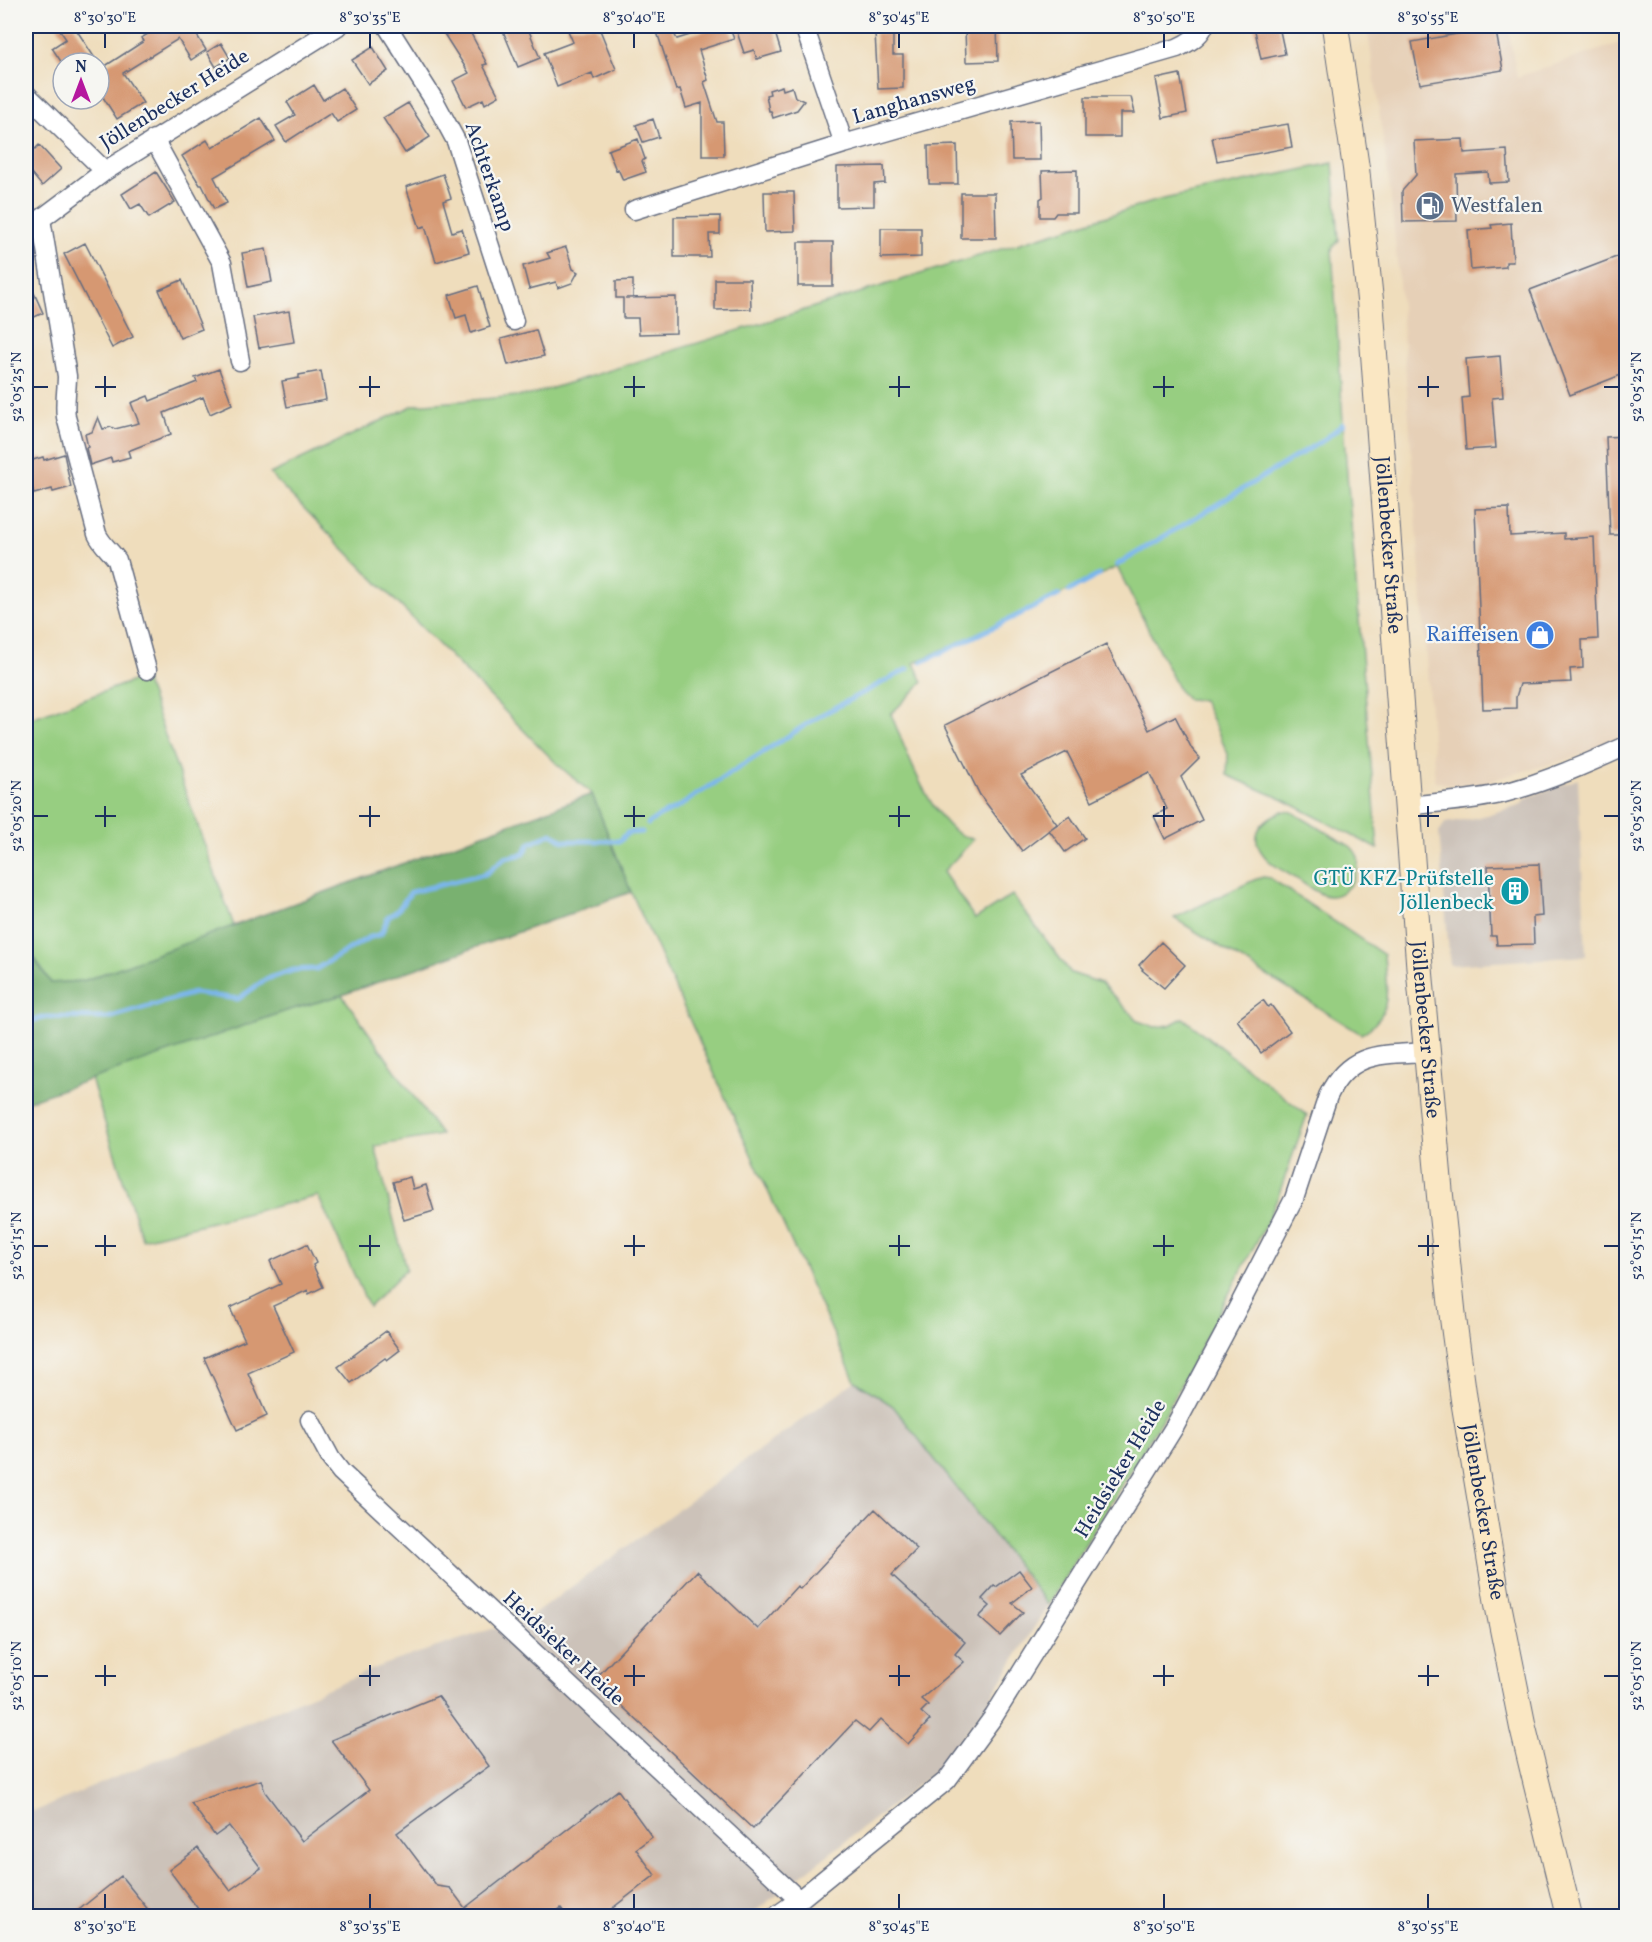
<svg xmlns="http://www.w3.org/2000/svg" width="1652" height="1942" font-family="Vollkorn,serif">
	<rect width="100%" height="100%" fill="#f6f6f2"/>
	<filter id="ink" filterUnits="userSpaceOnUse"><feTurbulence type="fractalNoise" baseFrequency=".0167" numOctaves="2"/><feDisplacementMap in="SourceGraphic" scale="12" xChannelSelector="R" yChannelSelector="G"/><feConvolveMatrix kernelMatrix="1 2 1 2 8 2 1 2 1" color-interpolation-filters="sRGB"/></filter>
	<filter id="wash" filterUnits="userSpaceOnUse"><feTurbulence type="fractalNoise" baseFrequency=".008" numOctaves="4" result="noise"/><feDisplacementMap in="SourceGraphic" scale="24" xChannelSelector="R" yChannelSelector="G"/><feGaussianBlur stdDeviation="1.35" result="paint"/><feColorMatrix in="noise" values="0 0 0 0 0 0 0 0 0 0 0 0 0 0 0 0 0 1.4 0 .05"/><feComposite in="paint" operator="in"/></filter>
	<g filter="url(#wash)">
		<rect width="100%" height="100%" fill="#efddbc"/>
		<path fill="#e6d0b7" d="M1367,26h141l9,51 109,-36v694l-50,22 -99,27 -27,1 -15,-4 -35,-488 -10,-105z"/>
		<path fill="#ccc2b9" d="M1578,779l8,177 -136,9 -11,-133 6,-9 35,-6 42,-13 4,-6z
			M855,1381l38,25 155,199 -61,99 -51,67 -187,145h-723v-114l7,10 355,-149 104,-34 27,-4z"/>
		<path fill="#97ce81" stroke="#597e70" stroke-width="1.5" d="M1333,163l6,77 -7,9 12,188 34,412 -94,-49 -57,-25 1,-21 -25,-54 -16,-1 -7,-7 -63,-125 -203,96 9,19 -32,32c14,34 36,97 66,119 4,3 12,4 17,6l-31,33 32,47 37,-24 59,78 30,10 37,38 17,6 15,-2 13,-7 124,97 -28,79 -14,32 -100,188 -117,191 -155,-199 -38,-25 -224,-489 -39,-98 -35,-30 -287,-290 144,-69 116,-10 629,-195z
			M144,677l90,249 -151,55 -32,2 -21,-32 -4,2v-233z
			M1283,811l9,1 58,34c10,9 10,16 6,28 -4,11 -15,23 -27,22 -11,-1 -23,-11 -32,-17 -10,-6 -22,-12 -30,-20 -21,-22 -7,-39 16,-48z
			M1263,877l7,1 114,77c2,33 11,60 -23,79l-187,-116 80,-38z
			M342,995l99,140 -66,11 31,123 -37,38 -51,-111 -176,43 -51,-160 195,-68z"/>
		<path fill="#79b16f" stroke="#4a7066" stroke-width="1.5" d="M592,794l39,98 -289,103 -56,16 -260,91v-149l3,-2 22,32 32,-2z"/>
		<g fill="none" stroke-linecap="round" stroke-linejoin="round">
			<path stroke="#7ab6ec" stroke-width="5" d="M1117,565l208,-126 18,-15
				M1069,591l30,-16
				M922,662l137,-67
				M648,824c14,-13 28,-12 42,-25l131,-84 87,-46
				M26,1022l21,-5 61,1 86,-25 44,6 28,-20 28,-9 22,-1 52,-31 13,-4 7,-17 9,-6 14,-19 74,-18 20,-16 19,-4 5,-10 23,-11 12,8h56l7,-8 15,-1"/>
		</g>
		<g id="blocks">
			<path fill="#d69872" d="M57,26h17l24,37h-36l-10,-15 14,-9z
				M143,26h56l-6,3 13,21 -15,10 -13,-21 -55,34 20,30 -26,16 -18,-28v-21l45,-29 -3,-3 7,-4z
				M439,26h28l20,38 -4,1 16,31 -14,8 -2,-5 -17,8 -13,-26 16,-8z
				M501,26h26l13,32 -22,9z
				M566,26h30l2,5 2,-1 16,39 -22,10 -2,-6 -35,14 -13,-34 29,-11z
				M655,26h15l7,13 42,-13h10l5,13 -35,11 9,30 -4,2 13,40h6l1,34h-22v-53l-16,5 -6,-19 -4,1z
				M758,26h15l8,26 -24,7 -3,-9 -10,3 -7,-21z
				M997,26l1,35 -32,1 -1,-35z
				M1254,26h25l6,28 -24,5z
				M1473,26h22l8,44 -83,14 -8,-42 62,-11z
				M875,33h18v22h10v33l-25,1z
				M221,43l9,15 -14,9 -9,-15z
				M373,47l15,24 -20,13 -16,-24z
				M1180,74l7,39 -24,5 -7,-39z
				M314,85l9,15 19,-12 14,22 -19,12 -6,-9 -45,29 -10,-16 19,-11 -8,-13z
				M782,86l1,4 9,-3 3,10 9,4 -7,9 -24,8 -2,-7h-2l-3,-16 4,-1 -1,-4z
				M1085,97h46l4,16h-15v24h-35z
				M408,103l22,34 -25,16 -22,-35z
				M261,118l14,23 -61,36 13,26 -13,6 -12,-24h-2l-18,-29 25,-16 5,8z
				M653,119l6,18 -16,5 -7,-17z
				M1039,121l1,39h-28l-1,-38z
				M1288,124l4,23 -75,14 -5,-24z
				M638,139l7,20 -3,2 4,11 -23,8 -5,-11 -2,1 -8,-20z
				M1463,139l1,14 43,-3 2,32 -20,1 -1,-11 -32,2 1,47 -54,1 -1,-31 14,-16 -2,-34z
				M39,145l22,24 -19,17 -16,-19v-9z
				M957,145l1,39h-29l-1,-38z
				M884,166l1,17 -11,1v22l-37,1v-40z
				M1077,170v43h-21l-3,4h-13v-18l3,-2 -1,-26z
				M156,172l19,30 -26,16 -9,-14 -9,5 -9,-15z
				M443,174l8,24 -8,3 9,31 10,-3 7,23 -33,10 -11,-36 -5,2 -14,-41z
				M764,192h30l1,39 -30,1z
				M961,193h34l1,45h-35z
				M720,216v18h-11l1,23h-36v-40z
				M1511,223l2,39h-7v5l-35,3 -3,-40 24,-2 -1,-3z
				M881,228h40v29l-40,1z
				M798,242h35v44h-35z
				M85,243l48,94 -21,11 -48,-94z
				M566,247l7,22 5,3 -6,11 -14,5 -2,-6 -27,7 -6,-23 27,-8 -3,-5z
				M266,249l6,33 -24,5 -6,-34z
				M1619,256l7,19v98l-56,22 -40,-105z
				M26,275l17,38 -17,8z
				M715,279h35l1,30 -36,1z
				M182,280l20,49 -22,9 -21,-48z
				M633,280v18h-8l51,-1v36l-37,1 -1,-16h-15v-20h-7v-17z
				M478,286l12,41 -19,6 -5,-18 -10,3 -7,-23z
				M289,311l5,31 -35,6 -6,-31z
				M536,330l8,26 -36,9 -7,-26z
				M1500,356l3,41 -11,1 4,50 -30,2 -4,-52 7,-1 -3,-38z
				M219,369l13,35 -22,10 -7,-17 -39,16 7,21 -43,17 2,6 -18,5 -1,-4 -21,7 -4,-17 2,-1 -3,-13 7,-2 6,-15 5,12 8,-2 4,2 24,-6 -8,-20 17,-7 2,5 47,-19 -2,-4z
				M321,371l5,29 -39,7 -5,-26 17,-3v-3z
				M1626,436v99h-16l-4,-98z
				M64,454l7,33 -18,5 -1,-3 -18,5 -8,-32 17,-5 1,3z
				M1509,508l1,28 54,-3v6l30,-2 4,102 -16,1 1,28 -13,1 1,13 -51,2 -4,13v11l-33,1 -8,-200z
				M1106,644l43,86 26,-14 17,33 8,9 -19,19 21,43 -37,19 -11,-23 13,-7 -18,-37 -57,29 -25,-49 -46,23 36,49 -35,27 -42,-56 -35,-70z
				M1070,816l15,22 -20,14 -16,-22z
				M1539,864l3,52 -9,1 1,27 -37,1 -1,-9h-5l-3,-70z
				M1161,942l24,23 -21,23 -22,-18 1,-1 -4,-4z
				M1263,1000l5,7 3,-2 19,26 -29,22 -24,-33z
				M410,1177l3,12 13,-4 8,26 -30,9 -11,-38z
				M307,1244l9,19 -3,2 10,22 -14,7 -1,-4 -35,16 21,46 -46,21 19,43 -30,14 -33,-72 41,-18 -15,-32 51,-24 -11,-23z
				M386,1331l14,19 -13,10 -2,-2 -34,25 -13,-16z
				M875,1509l42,40 -25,26 73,67 -10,12 9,8 -43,37 7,6 -7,7 9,8 -22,24 -27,-25 -12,13 -14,-11 -102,108 -159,-149 103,-109 61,58 39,-43 3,3z
				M1019,1570l13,17 -20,16 11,9 -23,24 -21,-19 11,-11 -8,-7 12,-13 2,1z
				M438,1696l51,70 -92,67 40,53 13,2 15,20 153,-118 34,47 -16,12 19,26 -54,42h-33l-7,-9 -13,9h-344l-35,-47 29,-22 32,42 31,-22 -32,-42 -14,10 -24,-33 70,-23 4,12 37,49 67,-51 -38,-50z
				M121,1876l33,41h-84z"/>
		</g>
	</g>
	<g filter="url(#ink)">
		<use href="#blocks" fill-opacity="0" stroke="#656c7f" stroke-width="1.5"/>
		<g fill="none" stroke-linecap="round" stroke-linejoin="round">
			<g stroke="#656c7f" stroke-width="21">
				<path id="street" d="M387,26l47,74 22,41 58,180
					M804,26l40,118
					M26,94l79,77
					M154,139l68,124 18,98
					M634,210l210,-66 333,-96c11,-5 22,-11 27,-22
					M41,219l26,157c0,14 -3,27 -1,41l31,117c5,11 13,16 20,26l30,110
					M26,235l15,-16 64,-48 233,-145
					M1407,806c32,-4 66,-5 97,-13 42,-11 83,-29 122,-47
					M310,1420l21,39 10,13 458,428
					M776,1916l23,-16 148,-120 47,-64 181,-290 55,-103 64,-124 34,-103c22,-46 55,-41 99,-44"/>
			</g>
			<g stroke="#656c7f" stroke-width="28">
				<g id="secondary">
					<path id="s1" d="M1335,26l21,142 14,132 50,674 20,222 13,122 11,82 34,204 25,124 46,188"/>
				</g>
			</g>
			<use href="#street" stroke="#fff" stroke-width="18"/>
			<use href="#secondary" stroke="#fae7c3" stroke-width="26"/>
		</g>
	</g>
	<path fill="none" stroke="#1b2f5e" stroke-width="2" d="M105,33v15M370,33v15M634,33v15M899,33v15M1164,33v15M1428,33v15M105,376v21M370,376v21M634,376v21M899,376v21M1164,376v21M1428,376v21M33,387h15M95,387h21M359,387h21M624,387h21M889,387h21M1153,387h21M1418,387h21M1604,387h15M105,806v21M370,806v21M634,806v21M899,806v21M1164,806v21M1428,806v21M33,816h15M95,816h21M359,816h21M624,816h21M889,816h21M1153,816h21M1418,816h21M1604,816h15M105,1235v21M370,1235v21M634,1235v21M899,1235v21M1164,1235v21M1428,1235v21M33,1246h15M95,1246h21M359,1246h21M624,1246h21M889,1246h21M1153,1246h21M1418,1246h21M1604,1246h15M105,1665v21M370,1665v21M634,1665v21M899,1665v21M1164,1665v21M1428,1665v21M33,1676h15M95,1676h21M359,1676h21M624,1676h21M889,1676h21M1153,1676h21M1418,1676h21M1604,1676h15M105,1894v15M370,1894v15M634,1894v15M899,1894v15M1164,1894v15M1428,1894v15"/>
	<defs>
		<g id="fuel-disc" transform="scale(1.5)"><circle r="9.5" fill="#5c6f8a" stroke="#f6f6f2"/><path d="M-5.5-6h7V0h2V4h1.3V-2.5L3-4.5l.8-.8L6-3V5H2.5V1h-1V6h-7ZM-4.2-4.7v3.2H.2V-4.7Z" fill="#fff"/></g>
		<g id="shop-disc" transform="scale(1.5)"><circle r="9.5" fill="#3f7fe0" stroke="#f6f6f2"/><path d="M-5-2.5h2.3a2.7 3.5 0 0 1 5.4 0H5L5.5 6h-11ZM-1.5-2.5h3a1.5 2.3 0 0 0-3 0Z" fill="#fff"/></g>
		<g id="building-disc" transform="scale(1.5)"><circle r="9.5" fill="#0f9aa8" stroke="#f6f6f2"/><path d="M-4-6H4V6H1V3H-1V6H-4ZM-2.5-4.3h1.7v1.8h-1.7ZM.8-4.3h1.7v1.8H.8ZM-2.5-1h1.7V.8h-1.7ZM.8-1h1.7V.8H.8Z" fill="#fff"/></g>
	</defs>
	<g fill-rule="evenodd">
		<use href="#fuel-disc" x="1430" y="206"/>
		<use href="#shop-disc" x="1540" y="635"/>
		<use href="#building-disc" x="1515" y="891"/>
	</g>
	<g text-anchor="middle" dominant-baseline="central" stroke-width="4.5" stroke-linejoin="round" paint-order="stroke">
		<g font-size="21" fill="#1b2f5e" stroke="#f6f6f2">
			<text transform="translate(175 100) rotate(-32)">Jöllenbecker Heide</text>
			<text transform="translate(914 101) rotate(-16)">Langhansweg</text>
			<text transform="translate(489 177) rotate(71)">Achterkamp</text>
			<text stroke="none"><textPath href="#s1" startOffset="522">Jöllenbecker Straße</textPath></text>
			<text stroke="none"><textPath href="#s1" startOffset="1008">Jöllenbecker Straße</textPath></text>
			<text transform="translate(1121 1469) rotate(-59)">Heidsieker Heide</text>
			<text stroke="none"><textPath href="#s1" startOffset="1494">Jöllenbecker Straße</textPath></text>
			<text transform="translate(563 1649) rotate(43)">Heidsieker Heide</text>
		</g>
		<g font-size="21" fill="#4e5e75" stroke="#f6f6f2" text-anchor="start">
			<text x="1451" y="206">Westfalen</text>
		</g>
		<g font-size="21" fill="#366cbe" stroke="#f6f6f2" text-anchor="end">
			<text x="1519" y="635">Raiffeisen</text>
		</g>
		<g font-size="21" fill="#0d838f" stroke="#f6f6f2" text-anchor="end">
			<text x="1494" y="879">GTÜ KFZ-Prüfstelle<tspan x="1494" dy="24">Jöllenbeck</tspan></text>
		</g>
	</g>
	<rect width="1652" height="1942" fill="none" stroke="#f6f6f2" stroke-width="66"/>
	<g transform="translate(81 81)"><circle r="28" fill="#f6f6f2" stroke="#9ea6b7" stroke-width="1.5"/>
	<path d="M0-4.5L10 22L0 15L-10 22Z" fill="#b5179e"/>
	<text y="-9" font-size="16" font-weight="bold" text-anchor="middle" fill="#1b2f5e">N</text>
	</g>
	<rect x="33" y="33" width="1586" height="1876" fill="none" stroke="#1b2f5e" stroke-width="2"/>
	<g font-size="15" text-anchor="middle" fill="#1b2f5e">
		<text x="105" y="22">8°30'30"E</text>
		<text x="370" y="22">8°30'35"E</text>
		<text x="634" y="22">8°30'40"E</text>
		<text x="899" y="22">8°30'45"E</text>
		<text x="1164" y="22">8°30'50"E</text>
		<text x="1428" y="22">8°30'55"E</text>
		<text transform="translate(16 387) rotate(-90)" y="5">52°05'25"N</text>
		<text transform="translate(1636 387) rotate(-90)" y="5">52°05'25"N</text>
		<text transform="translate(16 816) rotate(-90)" y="5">52°05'20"N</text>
		<text transform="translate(1636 816) rotate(-90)" y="5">52°05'20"N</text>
		<text transform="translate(16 1246) rotate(-90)" y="5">52°05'15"N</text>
		<text transform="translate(1636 1246) rotate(-90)" y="5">52°05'15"N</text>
		<text transform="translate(16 1676) rotate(-90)" y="5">52°05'10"N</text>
		<text transform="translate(1636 1676) rotate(-90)" y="5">52°05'10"N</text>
		<text x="105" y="1931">8°30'30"E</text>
		<text x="370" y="1931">8°30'35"E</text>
		<text x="634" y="1931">8°30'40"E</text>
		<text x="899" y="1931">8°30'45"E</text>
		<text x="1164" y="1931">8°30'50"E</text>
		<text x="1428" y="1931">8°30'55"E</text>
	</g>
</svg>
